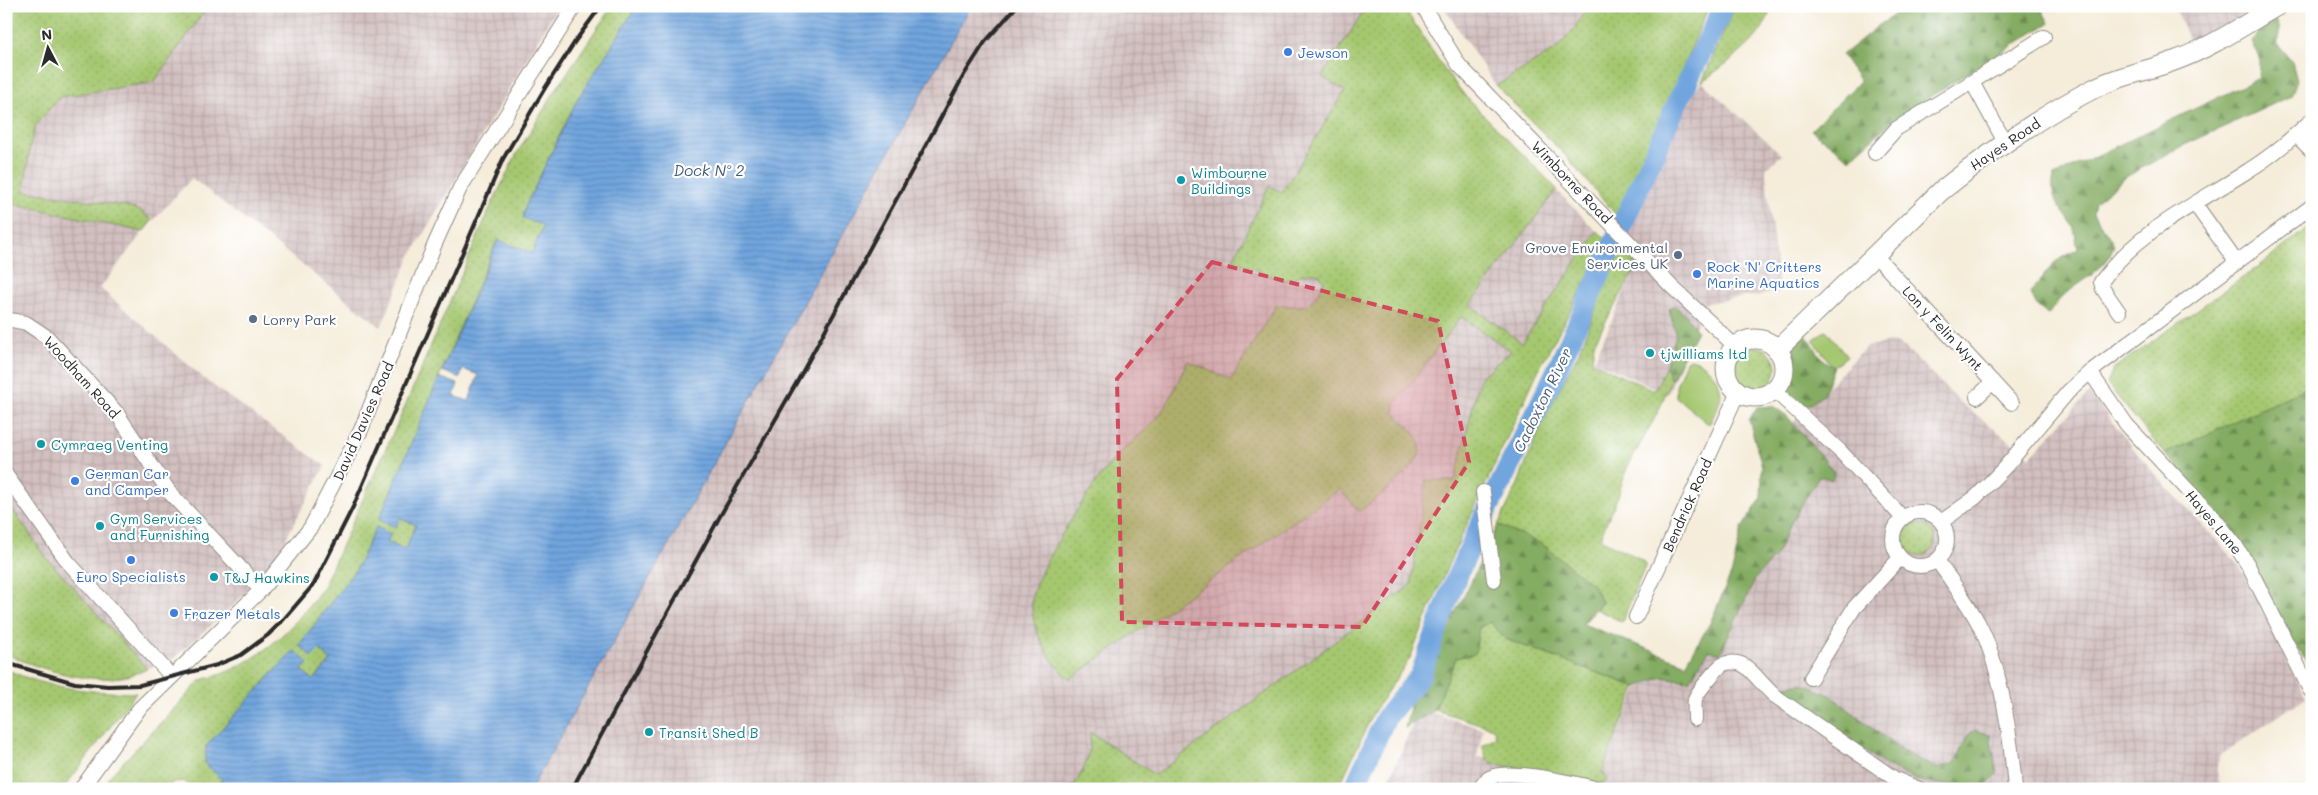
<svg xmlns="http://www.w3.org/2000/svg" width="2318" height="795" font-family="Mali,sans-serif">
	<defs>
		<pattern id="industrial-grid" width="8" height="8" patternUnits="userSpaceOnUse" patternTransform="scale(1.25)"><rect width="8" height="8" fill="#d2bfc0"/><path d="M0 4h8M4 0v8" fill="none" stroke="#b4a4a5"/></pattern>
		<pattern id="grass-dots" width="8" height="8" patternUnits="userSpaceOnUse" patternTransform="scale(1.25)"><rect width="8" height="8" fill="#a5c770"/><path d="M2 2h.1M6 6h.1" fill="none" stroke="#8eab61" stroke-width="1.8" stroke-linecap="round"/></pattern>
		<pattern id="forest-firs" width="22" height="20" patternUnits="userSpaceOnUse" patternTransform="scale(1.25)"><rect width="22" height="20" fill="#84ac62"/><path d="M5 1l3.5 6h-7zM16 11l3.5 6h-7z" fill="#6c8c51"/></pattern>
		<pattern id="water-rules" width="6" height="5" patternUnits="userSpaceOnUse" patternTransform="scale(1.25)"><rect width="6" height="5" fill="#71a5de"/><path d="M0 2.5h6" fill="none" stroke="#5d87b4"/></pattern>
	</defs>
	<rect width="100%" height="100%" fill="#fff"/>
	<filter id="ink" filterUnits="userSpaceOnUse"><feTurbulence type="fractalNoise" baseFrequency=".02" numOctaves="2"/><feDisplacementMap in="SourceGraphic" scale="10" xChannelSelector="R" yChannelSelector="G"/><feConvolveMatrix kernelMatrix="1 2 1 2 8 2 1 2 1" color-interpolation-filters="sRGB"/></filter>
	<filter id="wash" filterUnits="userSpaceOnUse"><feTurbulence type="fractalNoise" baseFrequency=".0096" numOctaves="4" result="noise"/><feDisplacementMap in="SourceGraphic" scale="20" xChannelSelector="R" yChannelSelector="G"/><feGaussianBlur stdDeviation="1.12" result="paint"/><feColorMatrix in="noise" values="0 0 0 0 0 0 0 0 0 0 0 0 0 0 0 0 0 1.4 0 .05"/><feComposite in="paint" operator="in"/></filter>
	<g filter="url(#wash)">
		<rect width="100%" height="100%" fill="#f5ecd9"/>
		<path fill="url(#industrial-grid)" d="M208,6h350l-148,251 -29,70 -189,-149 -49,54 -43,56 108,94 117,84 -49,91 -42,48 -62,55 -25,9 -102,-113 -39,-56v-337l54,-66 94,-15z
			M971,6h432l41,63 21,27 136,140 -176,377 -103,176h-791z
			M1443,6h145l-14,23 -17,19 -61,38z
			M2174,6h84l-20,13 -48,22z
			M1702,82l80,73 -16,13v7l13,117 -74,11 -37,91 -74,-33 42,-96 -16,-17 66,-149z
			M1889,342l7,1 10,5 54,54 70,55 59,-64 56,70 94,102 67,132 -85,58 -5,13 5,21h-836l34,-80 64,20 -6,28 85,7 40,8 45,-107 38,15 30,-41 76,-214 75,-78z"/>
		<path fill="url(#grass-dots)" stroke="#68794e" d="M6,6h202l-54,76 -94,15 -24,28 -6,21 -6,45 102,15 15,5 11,9 -9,12 -137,-30z
			M612,6h25l-60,94 -52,107 18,19 -11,27 -35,-13 -118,279 17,8 4,-9 16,7 -11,25 -18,-8 -11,-15 -20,42 -57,76 13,12 7,-8 12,11 -18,20 -11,-10 6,-7 -14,-12 -88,95 -1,17 17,17 -7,9h-23l-8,-8 -11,1 -6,7h-64l6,-12 92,-97c53,-12 92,-50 122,-93l80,-176 86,-201 27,-55 39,-64z
			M1367,6h36l41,63 21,27 92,93 -87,116 52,38 75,-112 11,9 -70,131 -89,192 -39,95 -37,55 -35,76h-266c13,-20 19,-34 18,-57l65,43 256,-190 15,-105 29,1 24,-100 3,-5 29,-25 -50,-34 -66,87 -1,8c8,9 24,21 26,33 5,21 -46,54 -61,67l-19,-23 -270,190c-22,-18 -40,-51 -38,-80 2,-27 63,-119 83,-141 13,-14 29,-25 42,-40 13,-16 21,-38 31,-57l43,19 46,-76c28,6 36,2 47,-23l-5,-7c-17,-4 -23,6 -38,6l-48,-20 36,-74 13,6 63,-101 -23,-14z
			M1588,6h121l-31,74 -61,136 -52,-61 -69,-69 61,-38 17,-19z
			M1735,6h36c-6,35 -43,55 -69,76z
			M2312,224v161l-147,69 -58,-70 7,-16 151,-106z
			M1625,249l12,17 -43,77 -2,18 33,17 30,12 11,-24 5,14 -13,32 -31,56 -9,28 -18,42c15,11 33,14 46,26l-24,58 -26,-13 6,-7 -104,-77 19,-39 25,-63 38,-73 36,-95z
			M1734 368a21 21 0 1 1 42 0a21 21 0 1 1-42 0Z
			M6,500l39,56 102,113c-43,21 -100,3 -141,-15z
			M1903 540a16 16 0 1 1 32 0a16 16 0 1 1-32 0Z
			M1490,622l15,17 131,48 -34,85 5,7 -5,5 -113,-21 -7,-17 14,-10 -3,-8 -58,-18c11,-29 24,-75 55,-88z
			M6,669c40,20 86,23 130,24l-73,96h-53l-4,-7z"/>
		<path fill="url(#forest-firs)" stroke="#586c46" d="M1907,6h133l9,17 -153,95 -46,41 -39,-29 49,-49 -18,-26 36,-29z
			M2276,20l4,9 -3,15 15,18 5,18 -6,16 -111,51 -54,30 -31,25 -2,11 21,31c-7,27 -35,37 -54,55 -5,5 -8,11 -12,16l-10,-8 -8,-14 25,-31 23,-13c-2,-6 -2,-14 -4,-20 -10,-22 -26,-24 -20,-53l205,-98 1,-17 -8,-20 13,-15z
			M1675,306l12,10 10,15 -26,49 -5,-14 10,-31 -7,-26z
			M1806,335l17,25 11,7 -11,28 -17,12 -16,-15 1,-46z
			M2312,385v286l-21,-33 -58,-108 -68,-76z
			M1773,406l14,10 47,56 -2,8 -13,-4 -31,52 -11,26 -22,25 -35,75 -11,-4 -20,31 -27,-4 -26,10 -131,-48 -15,-17 -11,5 -4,27 -19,4 -21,52 -30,18 8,-34 52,-100 33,-69 44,19 51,41 9,17 -19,22 103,40 24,-41 22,-51 10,-44 19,-29 1,-33 -13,-46 8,-13z
			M1801,683l29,12 72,56 34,17 18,-4 14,-29 7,-5 15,5 7,39 -10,10 -14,5 -57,-9 -33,-16 -95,-71 -3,-6z"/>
		<path fill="#a5c770" stroke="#68794e" d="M1826,330l21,26 -14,11 -20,-27z
			M1689,359c17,1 36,24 31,41 -2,8 -7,16 -10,23h-3l-31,-26v-11l10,-25z"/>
		<path fill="url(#water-rules)" stroke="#4e6884" d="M637,6h334l-440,783h-316l7,-9 -17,-17 1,-17 88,-96 14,13 -6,7 11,10 18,-19 -11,-12 -8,8 -13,-12 57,-76 20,-42 15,7 -4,8 18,8 11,-25 -16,-7 -4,9 -17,-7 60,-143 19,7 -4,12 15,5 9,-26 -15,-6 -3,9 -18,-7 56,-131 34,13 11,-27 -20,-8 2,-11 52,-107z"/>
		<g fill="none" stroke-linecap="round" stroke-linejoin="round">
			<path stroke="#71a5de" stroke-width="21" d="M1354,789l31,-70 35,-43 34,-93 28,-62 73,-147 122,-271 47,-97"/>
		</g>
	</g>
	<g filter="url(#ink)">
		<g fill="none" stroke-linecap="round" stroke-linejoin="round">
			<g stroke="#908c82" stroke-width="16">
				<path id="street" d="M1423,6l36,59 211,220 65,61
					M1972,82l34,62
					M2296,135l16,16
					M1875,153l21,-24 148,-92
					M2195,204l42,59
					M1874,254l138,149
					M2119,312l-16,-23 -2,-7c37,-52 96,-78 148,-112 23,-14 43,-32 63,-50
					M6,319l20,4 21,14 69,75 54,81 91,97
					M2090,372l37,53 87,93 20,25 14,22 62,125
					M1774,390l67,62 62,66
					M1977,397l16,-15
					M6,475l62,87 104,115
					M1483,492l11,88
					M1893 539a27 27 0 1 1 54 0a27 27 0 1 1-54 0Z
					M1941,522l35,-25 30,-31 62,-74 22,-20 222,-166
					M1937,560c15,22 32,44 44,68 21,44 30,112 34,161
					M1636,617l102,-225
					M1811,678l43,-70 46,-50
					M1695,719c0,-6 -1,-14 0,-20 1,-5 22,-31 27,-34 4,-3 14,-3 19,-1 8,2 24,24 34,32l120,83 24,10
					M81,789l58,-80 122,-119 50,-63 50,-97 73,-184 26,-58 115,-182
					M1480,789c3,-6 7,-11 14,-13 23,-6 80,7 105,13"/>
			</g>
			<g stroke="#908c82" stroke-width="21">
				<path id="secondary" d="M1726 368a29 29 0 1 1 58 0a29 29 0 1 1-58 0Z
					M1777,350l164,-159c48,-38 99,-75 154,-103 25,-13 53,-17 79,-27 36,-13 70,-36 103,-55"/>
			</g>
			<use href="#street" stroke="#fff" stroke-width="14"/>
			<use href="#secondary" stroke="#fff" stroke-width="19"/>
			<path stroke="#2b2b2b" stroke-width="4" d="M6,663l69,20 33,3 32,-1 77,-20 24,-10 27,-20 16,-16 30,-35 39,-77 150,-348 42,-71 31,-48 25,-34
				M572,789l147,-271 79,-138 166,-305 21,-33 32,-36"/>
		</g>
	</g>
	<path fill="#d1495b" fill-opacity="0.2" stroke="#d1495b" stroke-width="4" stroke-dasharray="10 6" stroke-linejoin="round" d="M1212,262l226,59 31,141 -107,165 -240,-5 -5,-243z"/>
	<g fill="#3f7fe0" stroke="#fff" stroke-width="2">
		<circle cx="1288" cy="52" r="5"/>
		<circle cx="1697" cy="274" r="5"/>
		<circle cx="75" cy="481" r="5"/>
		<circle cx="131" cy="560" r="5"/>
		<circle cx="174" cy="613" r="5"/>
	</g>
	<g fill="#0f9aa8" stroke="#fff" stroke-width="2">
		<circle cx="1181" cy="180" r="5"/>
		<circle cx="1650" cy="353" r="5"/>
		<circle cx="41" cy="444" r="5"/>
		<circle cx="100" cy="526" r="5"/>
		<circle cx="214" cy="577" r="5"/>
		<circle cx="649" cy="732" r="5"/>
	</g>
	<g fill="#5c6f8a" stroke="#fff" stroke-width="2">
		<circle cx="1678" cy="255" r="5"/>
		<circle cx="253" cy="319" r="5"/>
	</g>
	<g text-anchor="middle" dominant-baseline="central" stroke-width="4.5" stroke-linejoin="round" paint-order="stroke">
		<g font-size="14" fill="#366cbe" stroke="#fff" text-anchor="start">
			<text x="1298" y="52">Jewson</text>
			<text x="1707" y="266">Rock 'N' Critters<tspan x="1707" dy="16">Marine Aquatics</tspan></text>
			<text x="85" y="473">German Car<tspan x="85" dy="16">and Camper</tspan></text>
			<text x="131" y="576" text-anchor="middle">Euro Specialists</text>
			<text x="184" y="613">Frazer Metals</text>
		</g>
		<g font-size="14" fill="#2b2b2b" stroke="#fff">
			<text transform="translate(2005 144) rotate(-34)">Hayes Road</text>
			<text transform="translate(1572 182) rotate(46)">Wimborne Road</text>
			<text transform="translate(1943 328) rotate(47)">Lon y Felin Wynt</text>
			<text transform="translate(82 377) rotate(48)">Woodham Road</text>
			<text transform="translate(363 421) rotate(-66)">David Davies Road</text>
			<text transform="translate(1687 505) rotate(-66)">Bendrick Road</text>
			<text transform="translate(2214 522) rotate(50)">Hayes Lane</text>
		</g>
		<g font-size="14" fill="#0d838f" stroke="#fff" text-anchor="start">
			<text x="1191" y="172">Wimbourne<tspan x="1191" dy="16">Buildings</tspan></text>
			<text x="1660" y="353">tjwilliams ltd</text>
			<text x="51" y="444">Cymraeg Venting</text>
			<text x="110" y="518">Gym Services<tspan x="110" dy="16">and Furnishing</tspan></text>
			<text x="224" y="577">T&amp;J Hawkins</text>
			<text x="659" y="732">Transit Shed B</text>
		</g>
		<g font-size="14" fill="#4e5e75" stroke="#fff" text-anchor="end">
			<text x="1668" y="247">Grove Environmental<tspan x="1668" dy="16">Services UK</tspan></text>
			<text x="263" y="319" text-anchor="start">Lorry Park</text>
		</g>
		<g font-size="15" font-style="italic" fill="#475c73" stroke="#fff">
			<text x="709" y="170">Dock Nº 2</text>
			<text transform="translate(1542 400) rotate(-64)">Cadoxton River</text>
		</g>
	</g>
	<rect width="2318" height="795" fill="none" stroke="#fff" stroke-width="25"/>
	<g transform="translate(48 48) rotate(354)" stroke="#ffffff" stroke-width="4" paint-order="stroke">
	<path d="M0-4L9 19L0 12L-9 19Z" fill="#2b2b2b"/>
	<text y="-8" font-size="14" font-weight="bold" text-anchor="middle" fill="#2b2b2b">N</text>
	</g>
</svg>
